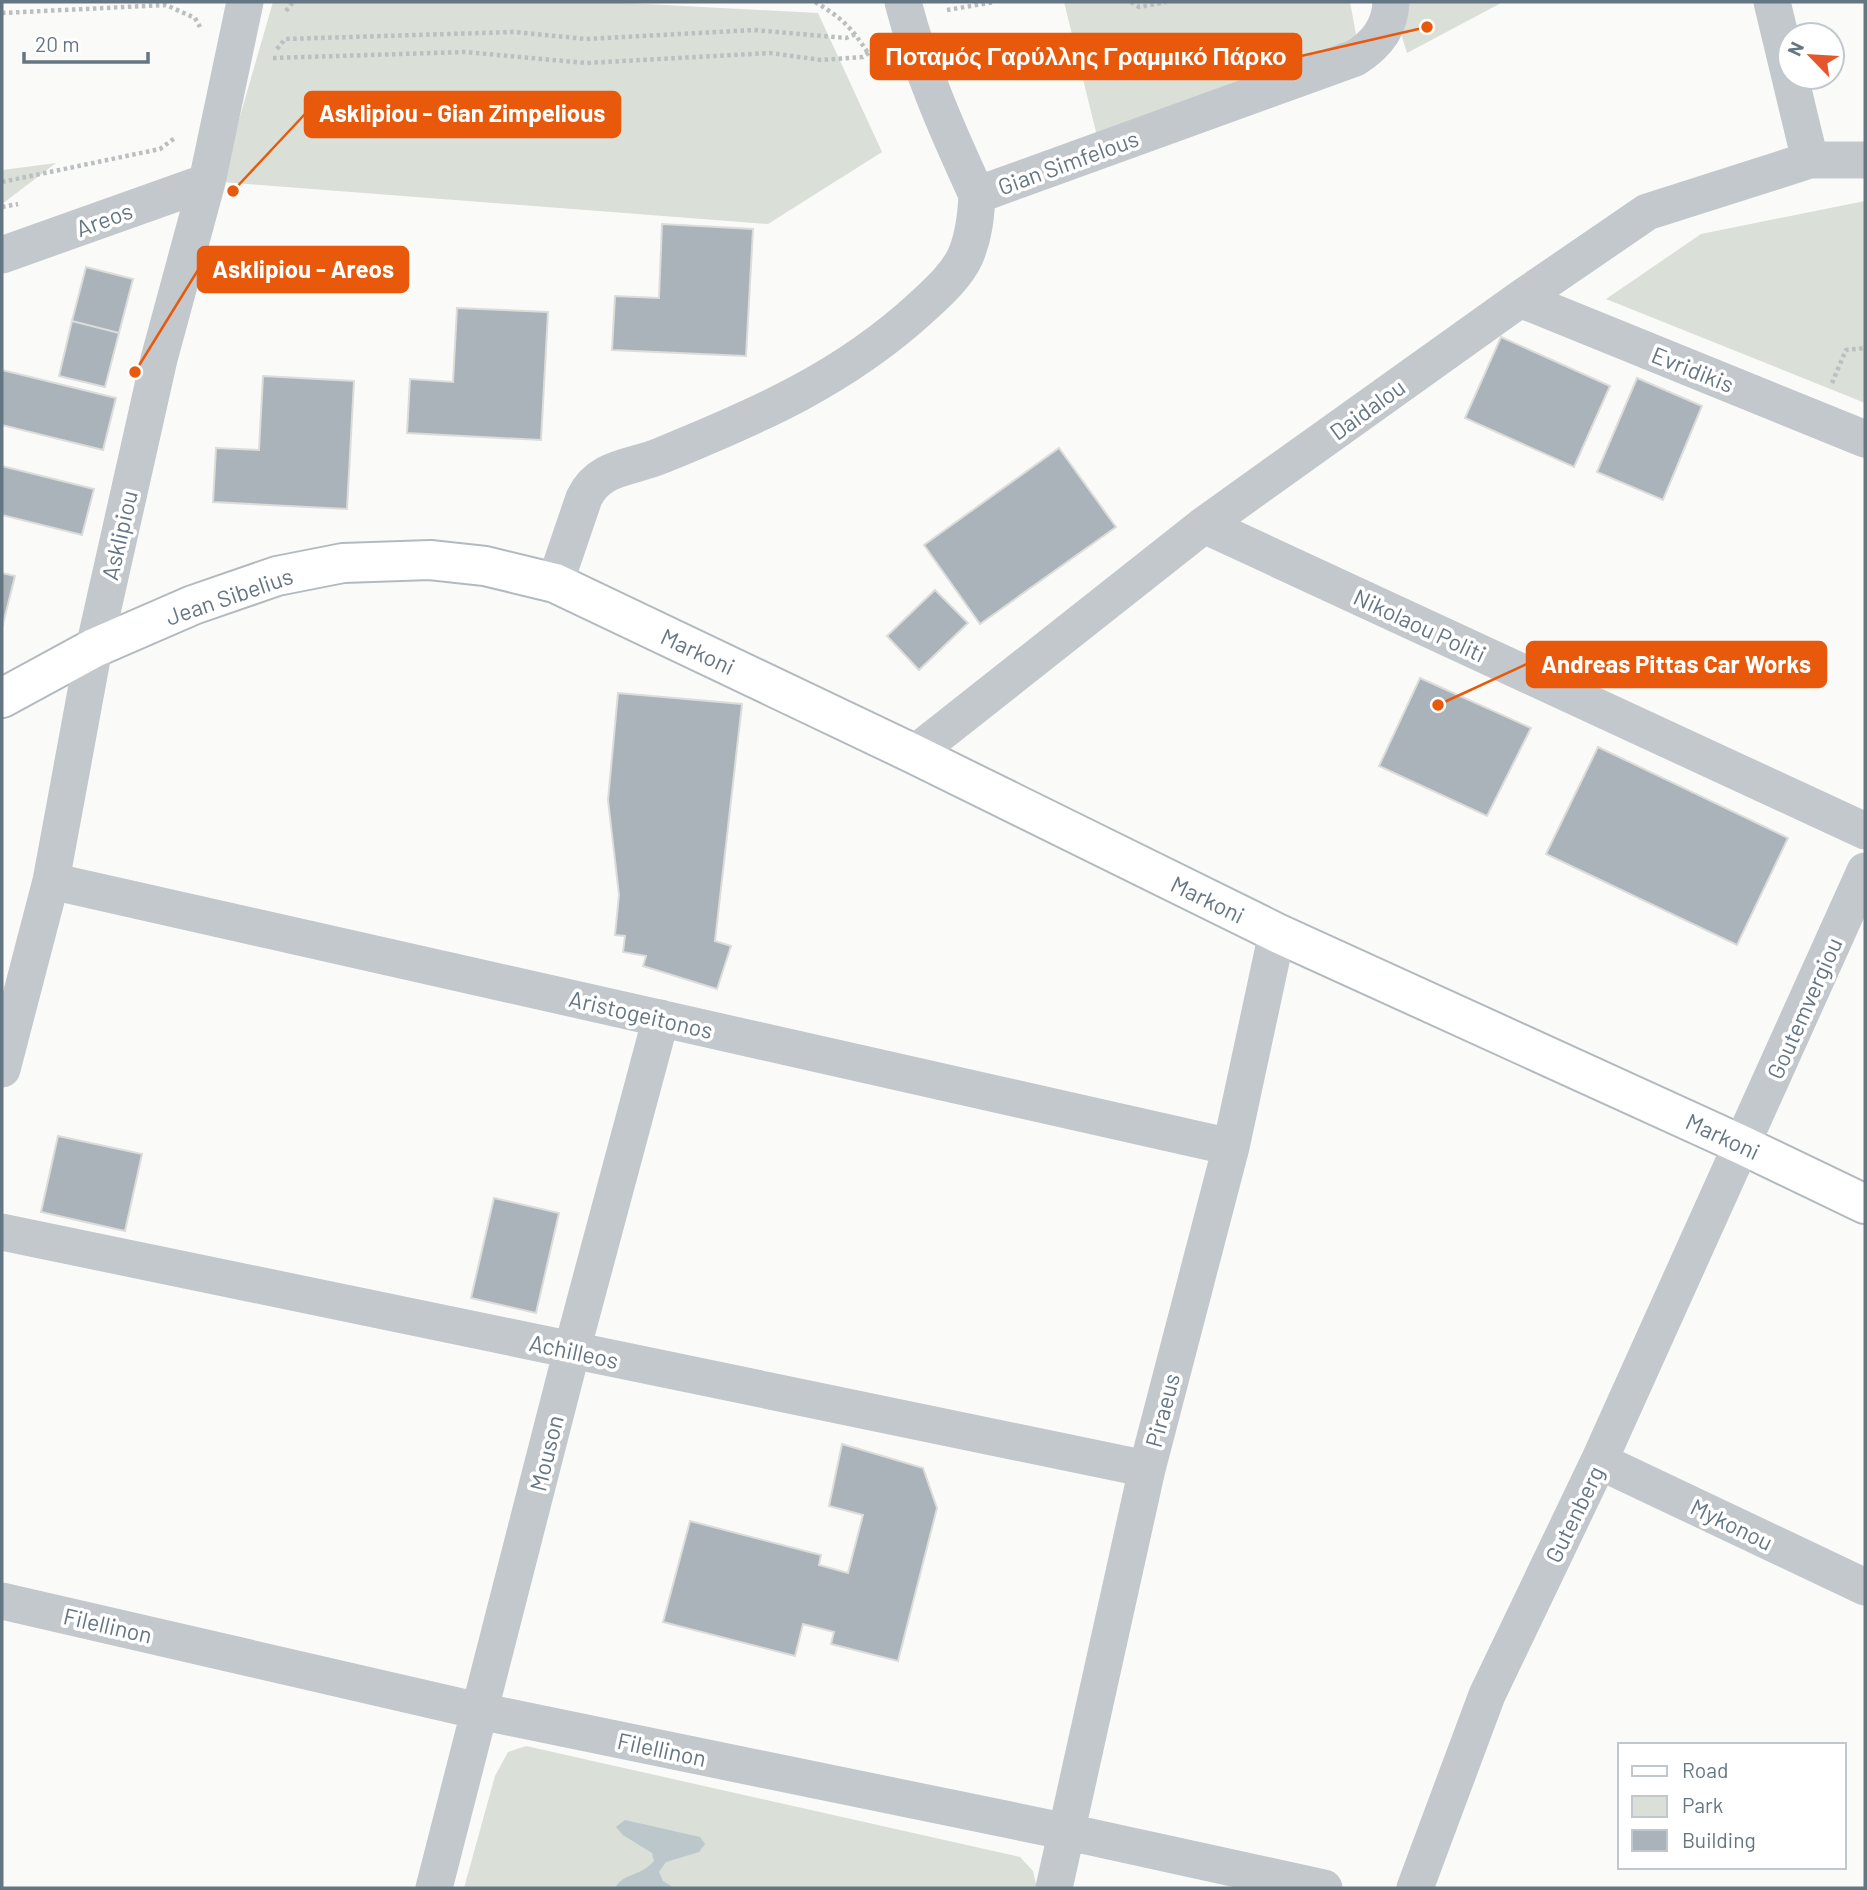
<svg xmlns="http://www.w3.org/2000/svg" width="1867" height="1890" font-family="Barlow,sans-serif">
	<rect width="100%" height="100%" fill="#fafaf8"/>
	<path fill="#dadfd7" d="M273,2h336l209,11 64,139 -114,72 -547,-42z
		M1064,2h286l7,38 -260,96z
		M1391,2h112l-96,51z
		M56,163l-54,41v-34z
		M1865,201v202l-259,-104 95,-65z
		M526,1746l494,111 13,14 4,17h-573l31,-112 13,-24z"/>
	<path fill="#bbc7cb" d="M625,1820l75,17 5,7 -6,8 -33,10 -7,10 4,9 11,7h-59c8,-15 27,-12 39,-27l-2,-8 -29,-18 -7,-8z"/>
	<path fill="#aab3b9" stroke="#dcdcda" stroke-width="2" d="M662,224l91,5 -7,127 -134,-6 3,-54 44,2z
		M86,267l47,12 -14,54 -47,-12z
		M457,308l91,4 -7,128 -134,-7 3,-54 43,3z
		M72,321l47,12 -14,54 -46,-11z
		M1501,337l109,49 -36,81 -109,-49z
		M2,370l114,28 -13,52 -101,-25z
		M263,376l91,5 -7,128 -134,-7 3,-54 43,2z
		M1637,378l65,28 -39,94 -66,-28z
		M1059,448l57,79 -136,97 -56,-79z
		M2,466l92,23 -12,46 -80,-20z
		M2,573l13,3 -13,52z
		M935,590l33,33 -49,47 -32,-34z
		M1420,678l111,50 -44,88 -108,-50z
		M618,693l124,11 -27,237 16,5 -14,43 -74,-23 3,-10 -23,-4 2,-16 -10,-1 4,-40 -11,-95z
		M1598,747l190,91 -51,107 -191,-91z
		M58,1136l84,18 -17,77 -84,-19z
		M494,1198l65,15 -23,100 -65,-15z
		M842,1444l81,24 14,40 -39,153 -67,-17 3,-12 -31,-8 -8,32 -132,-34 27,-101 131,34 -2,10 29,8 15,-58 -34,-9z"/>
	<g fill="none" stroke-linecap="round" stroke-linejoin="round">
		<g stroke="#b3babf" stroke-width="42">
			<path id="secondary" d="M2,698l92,-50 99,-43 84,-29 66,-13 87,-3 55,6 70,17 359,171 363,179 465,212 123,59"/>
		</g>
		<path stroke="#bbbfc2" stroke-width="4.5" stroke-dasharray="3.5 3.5" stroke-linecap="butt" d="M815,2c27,16 36,25 53,51
			M1131,2l8,5 27,-5
			M947,10l48,-8
			M286,11l7,-9
			M2,13l164,-8 29,13 5,9
			M277,49l8,-10 229,-7 72,7 168,-9 92,8 10,-4
			M273,58l192,-6 121,11 184,-10 51,7 42,-3 12,-9
			M2,182l158,-33 16,-12
			M2,207l16,-3
			M1832,383l14,-33 19,-2"/>
		<path stroke="#c3c8cc" stroke-width="37" d="M903,2c17,67 45,130 74,193
			M1772,2l18,75
			M1790,77l20,83
			M2,255l205,-73
			M1520,299l345,140
			M1204,525l661,306
			M555,583l29,-85c15,-32 47,-30 76,-42 98,-40 184,-77 263,-150 15,-14 33,-30 42,-49 9,-20 11,-41 12,-62l378,-137c21,-13 35,-30 36,-56
			M914,754l290,-229 316,-226 127,-87 163,-52h55
			M51,881l1180,266
			M2,1069l49,-188 43,-233 65,-289 48,-177 38,-180
			M2,1232l1145,237
			M1599,1461l266,126
			M2,1601l477,110 589,121 256,56
			M434,1888l138,-538 89,-332
			M1054,1888l93,-419 84,-322 46,-214
			M1415,1888l72,-193 112,-234 266,-590"/>
		<use href="#secondary" stroke="#fff" stroke-width="38"/>
	</g>
	<g text-anchor="middle" dominant-baseline="central" stroke-width="7" stroke-linejoin="round" paint-order="stroke">
		<g font-size="23" fill="#657683" stroke="#fff">
			<text transform="translate(1068 162) rotate(-20)">Gian Simfelous</text>
			<text transform="translate(104 219) rotate(-20)">Areos</text>
			<text transform="translate(1693 369) rotate(22)">Evridikis</text>
			<text transform="translate(1367 409) rotate(-36)">Daidalou</text>
			<text transform="translate(119 535) rotate(-77)">Asklipiou</text>
			<text transform="translate(229 596) rotate(-19)">Jean Sibelius</text>
			<text transform="translate(1420 625) rotate(25)">Nikolaou Politi</text>
			<text transform="translate(698 651) rotate(25)">Markoni</text>
			<text transform="translate(1208 899) rotate(26)">Markoni</text>
			<text transform="translate(1804 1008) rotate(-66)">Goutemvergiou</text>
			<text transform="translate(641 1014) rotate(13)">Aristogeitonos</text>
			<text transform="translate(1723 1136) rotate(25)">Markoni</text>
			<text transform="translate(574 1351) rotate(12)">Achilleos</text>
			<text transform="translate(1162 1410) rotate(-75)">Piraeus</text>
			<text transform="translate(546 1453) rotate(-76)">Mouson</text>
			<text transform="translate(1574 1514) rotate(-64)">Gutenberg</text>
			<text transform="translate(1732 1524) rotate(26)">Mykonou</text>
			<text transform="translate(108 1625) rotate(13)">Filellinon</text>
			<text transform="translate(662 1749) rotate(12)">Filellinon</text>
		</g>
	</g>
	<path fill="none" stroke="#e8590c" stroke-width="2.5" d="M1427 27L1301 56M233 191L305 114M135 372L198 270M1438 705L1527 664"/>
	<g fill="#e8590c" stroke="#fff" stroke-width="2.5">
		<circle cx="1427" cy="27" r="7"/>
		<circle cx="233" cy="191" r="7"/>
		<circle cx="135" cy="372" r="7"/>
		<circle cx="1438" cy="705" r="7"/>
	</g>
	<g fill="#e8590c" stroke="#e8590c" stroke-width="2.5">
		<rect x="871" y="34" width="430" height="45" rx="7"/>
		<rect x="305" y="92" width="315" height="45" rx="7"/>
		<rect x="198" y="247" width="210" height="45" rx="7"/>
		<rect x="1527" y="642" width="299" height="45" rx="7"/>
	</g>
	<g font-size="24" text-anchor="middle" font-weight="bold" fill="#fff">
		<text x="1086" y="65">Ποταμός Γαρύλλης Γραμμικό Πάρκο</text>
		<text x="462" y="122">Asklipiou - Gian Zimpelious</text>
		<text x="303" y="278">Asklipiou - Areos</text>
		<text x="1676" y="673">Andreas Pittas Car Works</text>
	</g>
	<rect width="1867" height="1890" fill="none" stroke="#657683" stroke-width="7"/>
	<rect x="1618" y="1743" width="228" height="126" fill="#ffffff" stroke="#c1c8cd" stroke-width="2"/>
	<rect x="1632" y="1766" width="35" height="10" fill="#ffffff" stroke="#c1c8cd" stroke-width="2"/>
	<text x="1682" y="1778" font-size="21" fill="#657683">Road</text>
	<rect x="1632" y="1796" width="35" height="21" fill="#dadfd7" stroke="#c1c8cd" stroke-width="2"/>
	<text x="1682" y="1813" font-size="21" fill="#657683">Park</text>
	<rect x="1632" y="1830" width="35" height="21" fill="#aab3b9" stroke="#c1c8cd" stroke-width="2"/>
	<text x="1682" y="1848" font-size="21" fill="#657683">Building</text>
	<g transform="translate(1811 56) rotate(295)"><circle r="33" fill="#ffffff" stroke="#c1c8cd" stroke-width="2"/>
	<path d="M0-5L12 26L0 18L-12 26Z" fill="#e4572e"/>
	<text y="-10" font-size="19" font-weight="bold" text-anchor="middle" fill="#657683">N</text>
	</g>
	<path d="M24 52v10h124v-10" fill="none" stroke="#657683" stroke-width="3.5"/>
	<text x="35" y="52" font-size="21" fill="#657683" stroke="#ffffff" stroke-width="5" paint-order="stroke">20 m</text>
</svg>
